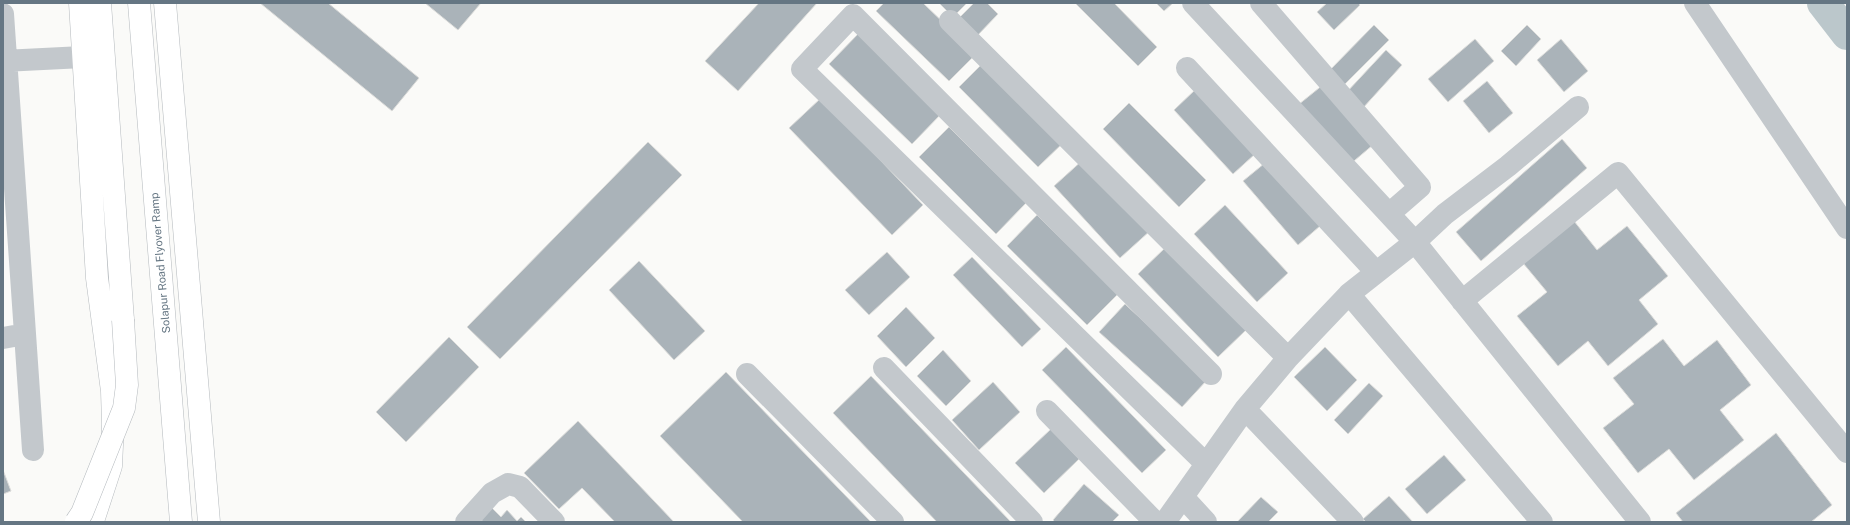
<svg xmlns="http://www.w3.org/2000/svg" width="1850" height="525" font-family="'Public Sans',sans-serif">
	<rect width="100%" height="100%" fill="#fafaf8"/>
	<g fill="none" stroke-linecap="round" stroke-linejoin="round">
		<path stroke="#bbc7cb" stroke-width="32" d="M1823,3l24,31"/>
	</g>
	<path fill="#aab3b9" stroke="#dcdcda" d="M260,3h68l91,75 -27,33z
		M425,3h56l-23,27z
		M759,3h58l-79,88 -33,-30z
		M884,3h39l53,51 -27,27 -73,-70z
		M939,3h28l-14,14z
		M974,3h13l11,11 -23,24 -18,-18z
		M1075,3h39l43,44 -19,19z
		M1156,3h17l-9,8z
		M1327,3h31l2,2 -26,25 -17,-18z
		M1374,25l15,15 -47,47 -14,-15z
		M1527,25l14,14 -25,27 -15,-15z
		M859,33l83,80 -30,31 -83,-80z
		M1475,39l19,22 -46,41 -20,-23z
		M1561,39l27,32 -24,21 -27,-32z
		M1386,50l16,15 -40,44 -17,-15z
		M986,60l79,81 -27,26 -79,-80z
		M1487,81l26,32 -24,20 -26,-32z
		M1324,84l50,60 -26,22 -50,-61z
		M1196,89l59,65 -22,20 -59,-64z
		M821,98l102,107 -31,30 -103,-107z
		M1129,103l77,77 -27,27 -76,-78z
		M949,127l77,76 -30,31 -77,-77z
		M1562,139l25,29 -106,93 -25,-29z
		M648,142l34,33 -182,184 -33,-32z
		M1085,158l66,72 -31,28 -66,-72z
		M1265,163l55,63 -22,19 -55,-64z
		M1225,205l63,68 -31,29 -63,-68z
		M1037,215l81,79 -31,31 -80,-79z
		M1574,221l23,29 30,-24 41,50 -29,24 19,24 -50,42 -20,-25 -30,25 -41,-50 30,-24 -24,-29z
		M1166,247l80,83 -28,27 -80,-83z
		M887,252l23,25 -41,38 -24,-25z
		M972,257l69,72 -19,18 -69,-72z
		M639,261l66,70 -31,29 -65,-70z
		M1125,304l82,76 -25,27 -83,-75z
		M906,307l29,31 -29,29 -29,-31z
		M449,337l30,30 -73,75 -30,-30z
		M1663,339l21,27 33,-26 34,45 -31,25 24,30 -50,40 -25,-31 -31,24 -35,-45 31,-24 -21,-26z
		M1066,347l100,103 -24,23 -100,-103z
		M1325,347l32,33 -30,31 -33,-34z
		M943,350l28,31 -25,25 -29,-30z
		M726,372l145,150h-128l-83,-86z
		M871,376l140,146h-74l-104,-109z
		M993,382l27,30 -41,38 -27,-30z
		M1369,383l14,13 -35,38 -14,-14z
		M578,421l96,101h-59l-33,-34 -23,21 -35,-36z
		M1051,429l28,30 -35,34 -29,-30z
		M1776,433l56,72 -21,17h-128l-7,-9z
		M1444,455l22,25 -39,34 -22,-25z
		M3,470l8,21 -8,3z
		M1084,484l35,31 -7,7h-57l-2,-2z
		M1389,496l24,26h-47l-3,-3z
		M1261,497l17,15 -10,10h-31z
		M491,507l10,10 6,-7 10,11 4,-4 5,5h-43l-4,-5z"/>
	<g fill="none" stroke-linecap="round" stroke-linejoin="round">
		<g stroke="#b4b9bd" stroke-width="23">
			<path id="highway" d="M80,3l17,275 15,113 1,33 -2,42 -17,52 -4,4
				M100,3l23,317
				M139,3l42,519
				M165,3l44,519"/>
		</g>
		<path stroke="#c3c8cc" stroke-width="22" d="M1193,3l222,239 225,280
			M1261,3l159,184 -31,27
			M1695,3l152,225
			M3,14l30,436
			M950,21l338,337
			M3,61l80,-4
			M1187,68l189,204
			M1349,294l193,228
			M1462,301l156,-128 229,279
			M3,338l22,-4
			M884,368l148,154
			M747,374l146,148
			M1245,409l108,113
			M1047,411l108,111
			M1206,464l-404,-395 51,-54 358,359
			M1183,497l23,25
			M466,522l26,-29 16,-9 12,3 34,35
			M1165,522l80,-113 43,-51 61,-64 66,-52 30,-28 63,-48 70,-59"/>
		<use href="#highway" stroke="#fff" stroke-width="22"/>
		<g stroke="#b4b9bd" stroke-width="23" stroke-linecap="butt">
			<path id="highway-bridge" d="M76,522l6,-9 42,-105 3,-23 -4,-65"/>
		</g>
		<use href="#highway-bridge" stroke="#fff" stroke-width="22"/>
	</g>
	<g text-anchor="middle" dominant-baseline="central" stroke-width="4" stroke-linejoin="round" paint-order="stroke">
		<g font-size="11" fill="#657683" stroke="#fff">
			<text transform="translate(160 263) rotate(-95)">Solapur Road Flyover Ramp</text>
		</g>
	</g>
	<rect width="1850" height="525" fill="none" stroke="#657683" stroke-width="8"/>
</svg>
